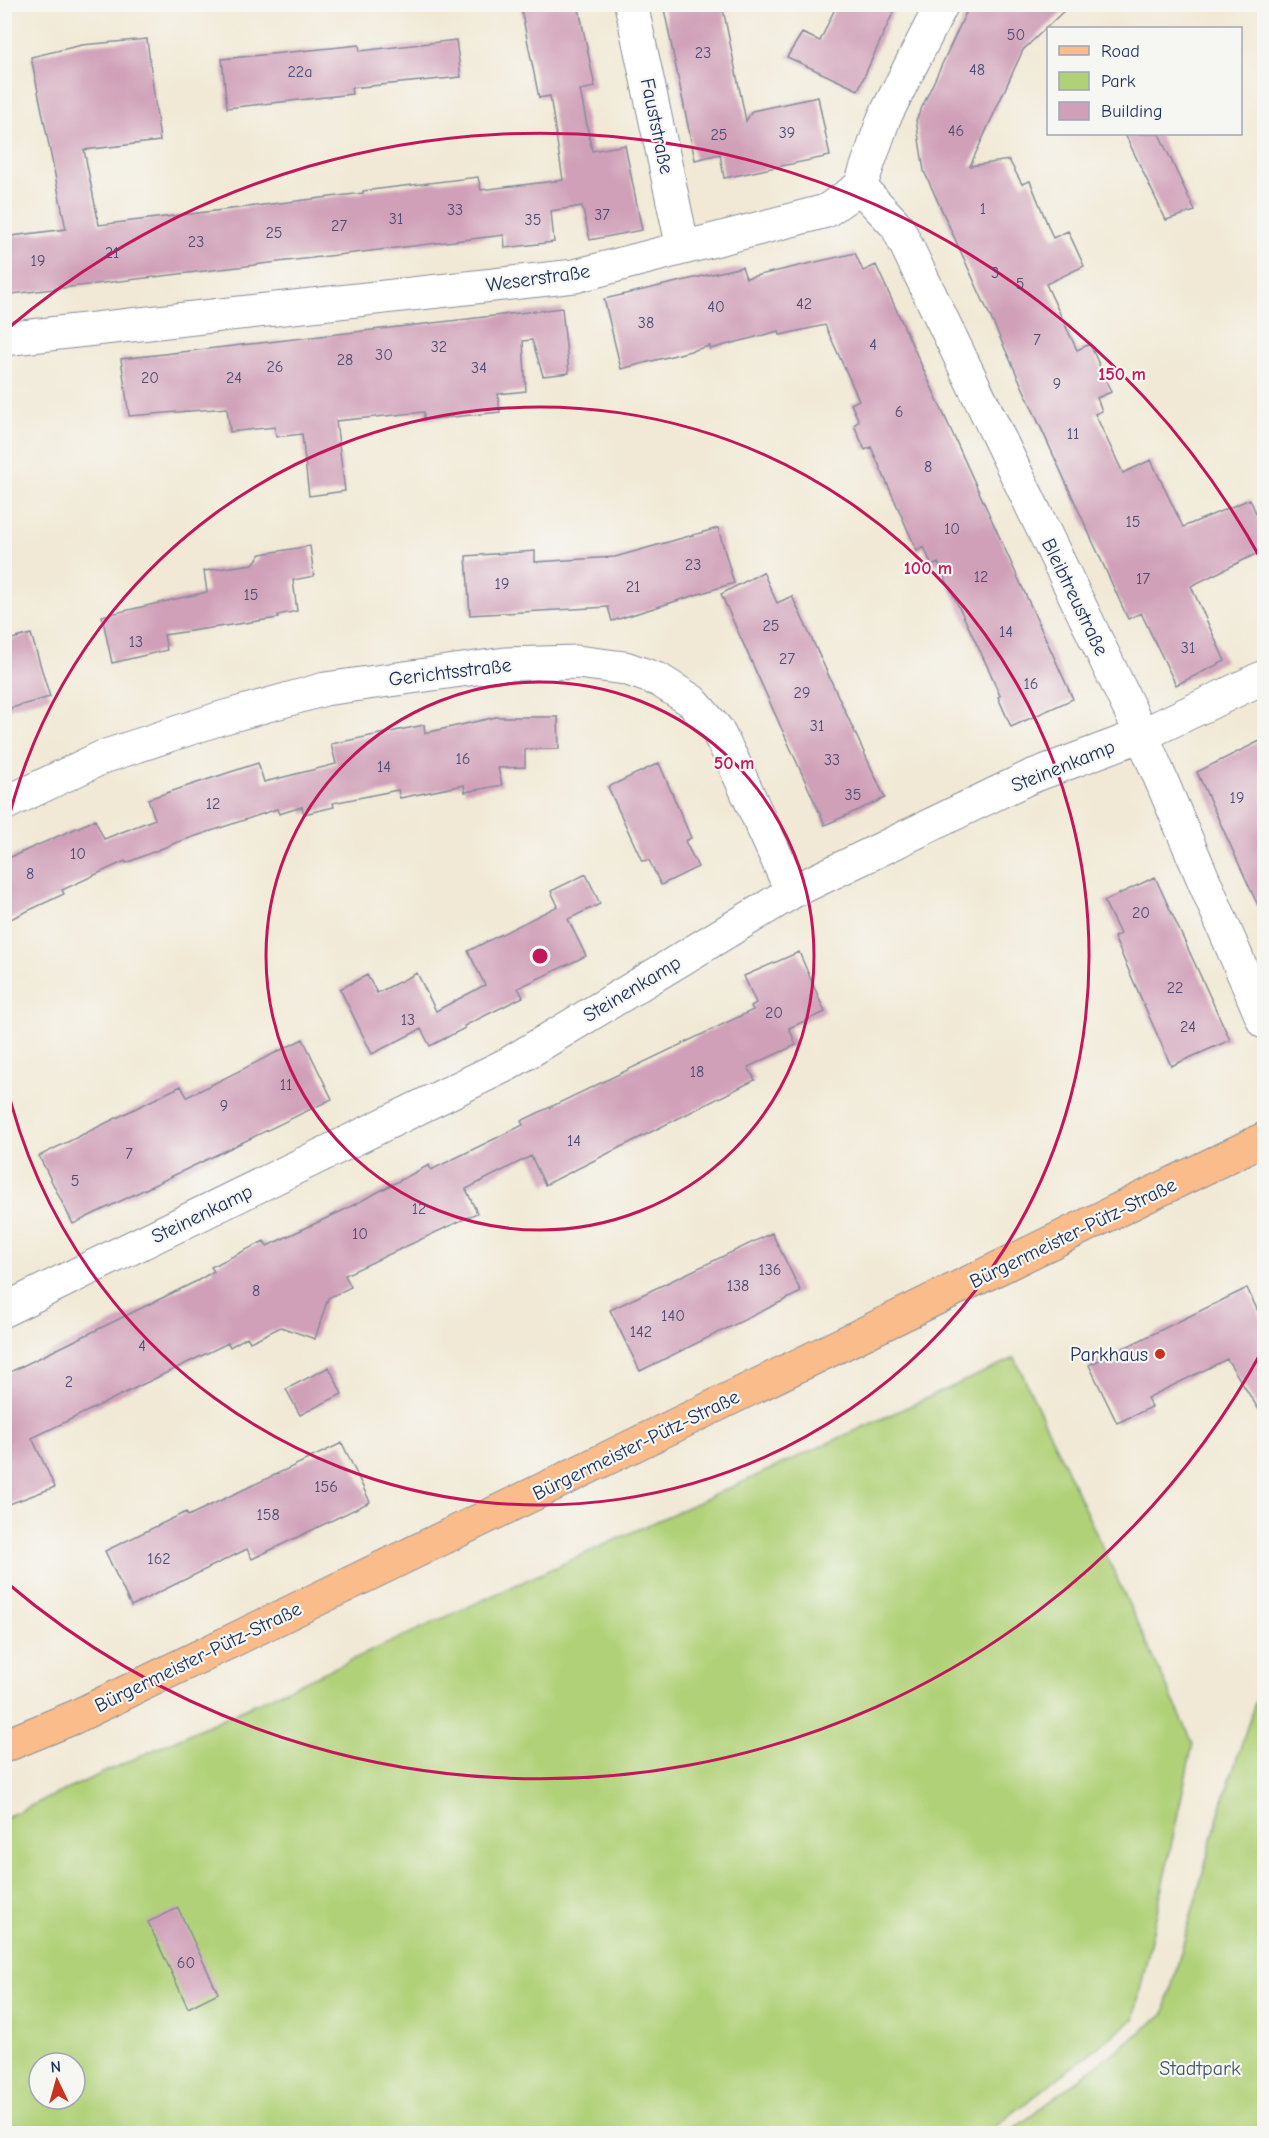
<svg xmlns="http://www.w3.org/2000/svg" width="1269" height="2138" font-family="'Comic Neue',sans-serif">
	<rect width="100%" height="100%" fill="#f6f6f2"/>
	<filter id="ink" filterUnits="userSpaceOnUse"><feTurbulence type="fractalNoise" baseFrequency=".0167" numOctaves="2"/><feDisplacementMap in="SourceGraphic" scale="12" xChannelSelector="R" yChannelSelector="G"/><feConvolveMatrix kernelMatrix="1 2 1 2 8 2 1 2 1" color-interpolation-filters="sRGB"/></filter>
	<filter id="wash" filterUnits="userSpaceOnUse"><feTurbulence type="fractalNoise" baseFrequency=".008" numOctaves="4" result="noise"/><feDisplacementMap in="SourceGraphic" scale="24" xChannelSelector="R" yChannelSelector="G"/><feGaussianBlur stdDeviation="1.35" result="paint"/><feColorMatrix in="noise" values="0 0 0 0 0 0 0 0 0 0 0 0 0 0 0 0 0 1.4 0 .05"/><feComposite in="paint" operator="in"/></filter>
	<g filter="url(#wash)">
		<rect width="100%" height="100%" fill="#f1e9d5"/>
		<path fill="#b1d178" stroke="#66806b" stroke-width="1.5" fill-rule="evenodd" d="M1015,1358l178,385 -59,276 -147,114h-982l-1,-315zM39,2063h36v36h-36z
			M1264,1675v458h-255l155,-119 56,-204z"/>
		<g id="blocks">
			<path fill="#d0a0b8" d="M520,4h58l17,83 -15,3 12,61 33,-6 17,85 -52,10 -8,-34 -31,5 3,31 -49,6 -1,-13 -500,60v-58l62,-8 -35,-172 51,-12 65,-6 13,102 -76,9 15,75 264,-32v-2l115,-14 3,13 82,-10 -13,-84 -11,2z
				M663,4h59l24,117 6,-10 66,-14 12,59 -106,22 -4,-24 -25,6z
				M837,4h60l-39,86 -71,-33 15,-24 18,8z
				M970,4h101l-48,46 -53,116 39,-6 13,24 8,-3 23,57 15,-7 16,35 -38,18 31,66 13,-6 21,48 -14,6 5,13 -7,3 28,59 28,-13 32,67 67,-28 13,31 -1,21 -71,35 34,75 -49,24 -35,-72 -13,6 -204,-448 -8,-51z
				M456,40l5,37 -110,11 1,6 -125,14 -5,-49 137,-14 1,6z
				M1125,134h34l36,77 -29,9z
				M855,253l8,18 13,-6 197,434 -62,28 -13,-30 2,-1 -10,-24 -52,-109 -6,3 -8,-19 -7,4 -46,-104 -6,3 -11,-25 5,-4 -8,-17 8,-4 -34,-75 -45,10 -1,-4 -69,18v-3l-89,23 -17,-70 138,-32 4,11z
				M562,308l7,65 -26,3 -11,-36 -9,1 3,50 -28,3 2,18 -76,8v-8l-88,9 9,70 -36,5 -7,-62 -26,3 -1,-10 -45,5 -3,-24 -98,8 -8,-57z
				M718,528l16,55 -122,38 -4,-14 -138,8 -4,-59 69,-5v11l80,-5z
				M310,546l4,30 -21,4 4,31 -19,4v3l-114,17 3,15 -55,13 -10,-47 105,-24 -3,-21 49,-7 8,-10z
				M763,572l14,31 15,-7 93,202 -60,27 -104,-231z
				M31,634l19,63 -46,13v-69z
				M496,717h62l1,32h-34v18l-27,1 4,17 -37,7 -1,-7 -64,13 -2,-8 -65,13 1,4 -30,7 -2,-7 -23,7 -2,-5 -102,34 -49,20 -1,-2 -63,29 2,4 -60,28v-62l91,-40 9,19 51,-20 -7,-20 110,-36 6,19 72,-18 -5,-20 93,-19 1,8z
				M1264,739v180l-67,-147z
				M659,763l32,75 -6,3 13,26 -37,18 -12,-25 -7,1 -34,-74z
				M586,874l14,30 -32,15 18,37 -68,32 5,9 -59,29 1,2 -35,18 -9,-17 -49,25 -32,-65 27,-14 10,18 40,-20 19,38 49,-26 -17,-34 90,-45 -7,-15z
				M1155,877l75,163 -59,26 -57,-129 6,-3 -16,-33z
				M799,952l26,60 -36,16 7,17 -48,22 7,13 -210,105 -14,-29 -65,33 11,24 -132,62 6,12 -23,11 -13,41 -34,-12 -31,15 -3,-5 -17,10 -2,-4 -196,95 23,49 -51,19v-131l193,-94 17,-10 -3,-4 53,-26 3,5 77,-36 85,-45 2,5 92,-45 -2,-4 232,-111 -2,-4 5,-3 -12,-27z
				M303,1039l29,60 -259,125 -34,-68 142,-70 6,11z
				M772,1233l29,59 -161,79 -30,-61z
				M1247,1288l17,36v94l-37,-59 -80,39 5,9 -35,16 -28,-58z
				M329,1367l13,27 -42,21 -14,-26z
				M342,1443l28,59 -118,57 -5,-10 -116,57 -26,-55 81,-39 2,4z
				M178,1908l40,85 -30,15 -40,-86z"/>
		</g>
	</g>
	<g filter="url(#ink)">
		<use href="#blocks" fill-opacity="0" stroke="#868c9a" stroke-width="1.5"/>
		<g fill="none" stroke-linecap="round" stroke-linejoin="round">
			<g stroke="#868c9a" stroke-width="35">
				<path id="minor" d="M631,4l52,244
					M860,187l37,39 245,509 122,287
					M4,339l571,-63 251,-65 34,-24 24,-69 58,-114
					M4,804l99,-47 115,-38 107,-30 180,-25 72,-2 48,6 34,12 33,21 25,29 15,29 60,133
					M4,1310l504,-246 284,-172 238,-115 112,-42 122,-58"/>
			</g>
			<g stroke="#868c9a" stroke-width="35">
				<path id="major" d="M4,1746l71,-29 1189,-578"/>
			</g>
			<use href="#minor" stroke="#fff" stroke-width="33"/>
			<use href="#major" stroke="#f9bc8a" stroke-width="33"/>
		</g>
	</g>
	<g fill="none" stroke="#c2185b" stroke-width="3">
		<circle cx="540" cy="956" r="274"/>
		<path d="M5 833A549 549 0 1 1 5 1079"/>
		<path d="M1263 1349A823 823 0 0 1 6 1582M6 330A823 823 0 0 1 1263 563"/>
	</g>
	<circle fill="#c8321e" stroke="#f6f6f2" stroke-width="2" cx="1160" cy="1354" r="6"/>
	<g text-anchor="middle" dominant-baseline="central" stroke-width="4.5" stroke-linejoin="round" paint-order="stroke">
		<g font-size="16" fill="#484b74">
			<text x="1016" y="35">50</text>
			<text x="703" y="53">23</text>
			<text x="977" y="70">48</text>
			<text x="300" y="72">22a</text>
			<text x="956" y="131">46</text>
			<text x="787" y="133">39</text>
			<text x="719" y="135">25</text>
			<text x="983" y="209">1</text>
			<text x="455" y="210">33</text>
			<text x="602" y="215">37</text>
			<text x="396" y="219">31</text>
			<text x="533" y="220">35</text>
			<text x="339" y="226">27</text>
			<text x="274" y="233">25</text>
			<text x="196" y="242">23</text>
			<text x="112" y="253">21</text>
			<text x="38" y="261">19</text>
			<text x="995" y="273">3</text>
			<text x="1020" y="284">5</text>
			<text x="804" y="304">42</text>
			<text x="716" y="307">40</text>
			<text x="646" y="323">38</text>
			<text x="1037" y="340">7</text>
			<text x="873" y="345">4</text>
			<text x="439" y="347">32</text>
			<text x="384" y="355">30</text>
			<text x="345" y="360">28</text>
			<text x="275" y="367">26</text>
			<text x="479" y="368">34</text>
			<text x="150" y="378">20</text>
			<text x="234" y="378">24</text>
			<text x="1057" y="384">9</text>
			<text x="899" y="412">6</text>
			<text x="1073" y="434">11</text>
			<text x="928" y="467">8</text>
			<text x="1133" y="522">15</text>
			<text x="952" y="529">10</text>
			<text x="693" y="565">23</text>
			<text x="981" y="577">12</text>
			<text x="1143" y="579">17</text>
			<text x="502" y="584">19</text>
			<text x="633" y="587">21</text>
			<text x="251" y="595">15</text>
			<text x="771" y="626">25</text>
			<text x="1006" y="632">14</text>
			<text x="136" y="642">13</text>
			<text x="1188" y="648">31</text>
			<text x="787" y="659">27</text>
			<text x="1031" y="684">16</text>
			<text x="802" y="693">29</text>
			<text x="817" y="726">31</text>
			<text x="463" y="759">16</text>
			<text x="832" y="760">33</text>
			<text x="384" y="767">14</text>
			<text x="853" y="795">35</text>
			<text x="1237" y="798">19</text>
			<text x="213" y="804">12</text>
			<text x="78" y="854">10</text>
			<text x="30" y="874">8</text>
			<text x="1141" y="913">20</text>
			<text x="1175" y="988">22</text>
			<text x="774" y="1013">20</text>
			<text x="408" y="1020">13</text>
			<text x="1188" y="1027">24</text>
			<text x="697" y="1072">18</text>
			<text x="286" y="1085">11</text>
			<text x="224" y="1106">9</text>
			<text x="574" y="1141">14</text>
			<text x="129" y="1154">7</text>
			<text x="75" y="1181">5</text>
			<text x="419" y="1209">12</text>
			<text x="360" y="1234">10</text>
			<text x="770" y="1270">136</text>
			<text x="738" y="1286">138</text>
			<text x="256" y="1291">8</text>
			<text x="673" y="1316">140</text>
			<text x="641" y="1332">142</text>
			<text x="142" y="1346">4</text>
			<text x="69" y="1382">2</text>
			<text x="326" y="1487">156</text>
			<text x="268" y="1515">158</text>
			<text x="159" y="1559">162</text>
			<text x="186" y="1963">60</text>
		</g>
		<g font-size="20" fill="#1b2f5e" stroke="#f6f6f2">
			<text transform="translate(657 126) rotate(78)">Fauststraße</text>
			<text transform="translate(538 278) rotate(-8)">Weserstraße</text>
			<text transform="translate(1075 597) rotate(64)">Bleibtreustraße</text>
			<text transform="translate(450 672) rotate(-7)">Gerichtsstraße</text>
			<text transform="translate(1063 766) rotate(-22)">Steinenkamp</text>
			<text transform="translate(632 989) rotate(-31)">Steinenkamp</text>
			<text transform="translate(202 1214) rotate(-26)">Steinenkamp</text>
			<text transform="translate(1073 1233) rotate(-26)">Bürgermeister-Pütz-Straße</text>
			<text transform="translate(636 1445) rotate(-26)">Bürgermeister-Pütz-Straße</text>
			<text transform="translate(198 1657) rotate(-26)">Bürgermeister-Pütz-Straße</text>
		</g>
		<g font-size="20" fill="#1b2f5e" stroke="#f6f6f2" text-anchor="end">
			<text x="1148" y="1354">Parkhaus</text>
		</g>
		<g font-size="20" fill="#405864" stroke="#f6f6f2">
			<text x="1200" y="2068">Stadtpark</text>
		</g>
	</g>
	<circle cx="540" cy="956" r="9" fill="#c2185b" stroke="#f6f6f2" stroke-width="3"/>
	<g font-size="18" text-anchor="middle" font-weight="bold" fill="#c2185b" stroke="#f6f6f2" stroke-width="4.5" stroke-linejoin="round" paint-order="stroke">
		<text x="1122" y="380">150 m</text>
		<text x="928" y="574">100 m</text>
		<text x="734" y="769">50 m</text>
	</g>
	<rect width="1269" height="2138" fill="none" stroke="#f6f6f2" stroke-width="24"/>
	<rect x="1047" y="27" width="195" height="108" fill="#f6f6f2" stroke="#9ea6b7" stroke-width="1.5"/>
	<rect x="1059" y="46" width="30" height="9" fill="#f9bc8a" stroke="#9ea6b7" stroke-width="1.5"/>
	<text x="1101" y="57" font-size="18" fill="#1b2f5e">Road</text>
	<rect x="1059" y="72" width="30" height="18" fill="#b1d178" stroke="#9ea6b7" stroke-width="1.5"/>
	<text x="1101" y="87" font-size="18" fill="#1b2f5e">Park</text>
	<rect x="1059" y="102" width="30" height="18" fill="#d0a0b8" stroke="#9ea6b7" stroke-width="1.5"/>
	<text x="1101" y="117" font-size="18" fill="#1b2f5e">Building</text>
	<g transform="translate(57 2081) rotate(355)"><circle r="28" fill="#f6f6f2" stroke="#9ea6b7" stroke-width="1.5"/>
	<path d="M0-4.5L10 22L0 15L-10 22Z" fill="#c8321e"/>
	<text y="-9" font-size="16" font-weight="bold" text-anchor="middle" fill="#1b2f5e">N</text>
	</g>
</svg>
